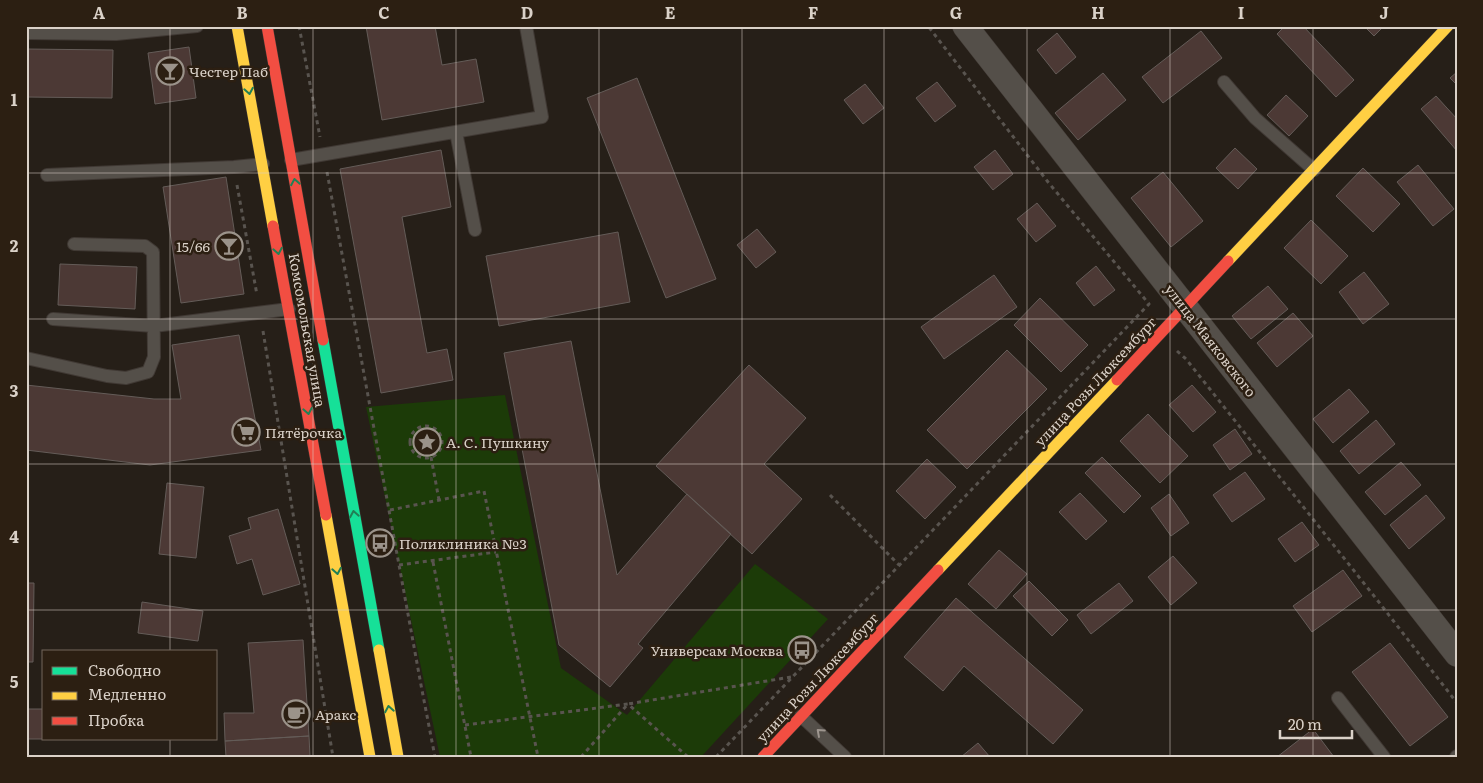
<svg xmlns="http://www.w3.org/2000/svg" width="1483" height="783" font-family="Literata,serif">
	<rect width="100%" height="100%" fill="#261f18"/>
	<path fill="#1c3b08" d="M505,395l56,273 66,47 128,-151 73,55 -127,138h-261l-74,-350z"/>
	<path fill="#4c3935" stroke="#645c58" d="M366,26h69l7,39 34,-6 8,43 -102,18z
		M1285,26h18l51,54 -18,17 -59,-63z
		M1364,26h20l-10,10z
		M1201,31l21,27 -59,45 -21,-26z
		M1057,33l19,24 -20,17 -19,-24z
		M189,47l7,51 -41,6 -7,-51z
		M26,49l87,1 -1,48 -86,-1z
		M1457,72v13l-7,-7z
		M1103,73l23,27 -48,40 -23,-27z
		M637,78l79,201 -50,19 -79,-200z
		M937,82l19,24 -21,16 -19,-24z
		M865,84l19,24 -21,16 -19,-24z
		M1286,95l22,21 -19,20 -22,-21z
		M1436,96l21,23v32l-36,-42z
		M1235,148l22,21 -19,20 -22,-21z
		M441,150l10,57 -49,10 25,136 20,-4 6,31 -72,13 -41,-224z
		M995,150l18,24 -20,16 -19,-23z
		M1418,165l36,44 -21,17 -36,-44z
		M1363,168l37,36 -27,28 -37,-36z
		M1163,172l40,49 -32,26 -40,-49z
		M226,177l18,117 -63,9 -18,-116z
		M1037,203l19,23 -20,16 -19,-23z
		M1311,220l37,36 -27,28 -37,-36z
		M757,229l19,23 -20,16 -19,-23z
		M618,232l12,70 -131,24 -13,-70z
		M60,264l77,3 -2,42 -77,-4z
		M1096,266l19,24 -21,16 -18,-23z
		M1364,272l25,32 -26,20 -24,-32z
		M994,275l23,32 -73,52 -23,-32z
		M1268,286l20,23 -37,30 -19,-23z
		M1040,298l48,47 -27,27 -47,-47z
		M1293,313l20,23 -36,31 -20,-24z
		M239,335l22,115 -111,15 -124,-15v-65l128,14h27l-9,-54z
		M571,341l46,234 70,-81 44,40 -93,110 5,4 -33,39 -51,-42 -55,-292z
		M1007,350l40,39 -80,80 -40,-39z
		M749,365l57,53 -42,46 38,35 -50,55 -96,-88z
		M1192,385l24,27 -23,20 -24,-27z
		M1349,389l20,23 -36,31 -20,-24z
		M1148,414l40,42 -28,27 -40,-42z
		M1376,420l19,24 -36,30 -19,-23z
		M1235,429l17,25 -22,16 -17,-25z
		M1102,457l39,39 -17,17 -39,-40z
		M927,459l29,28 -31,32 -29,-28z
		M1401,462l20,23 -36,30 -20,-23z
		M1245,472l20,27 -33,23 -19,-27z
		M167,483l37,4 -8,71 -37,-4z
		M1080,493l27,28 -21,19 -27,-28z
		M1169,494l20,29 -18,13 -20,-28z
		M1426,495l19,23 -36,31 -19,-24z
		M278,509l22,75 -37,11 -11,-36 -15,5 -8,-28 22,-7 -3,-11z
		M1302,522l17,23 -24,17 -17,-23z
		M999,550l28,24 -31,35 -28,-25z
		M1173,556l24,27 -26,22 -23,-28z
		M1343,570l19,26 -50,36 -19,-26z
		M1029,581l39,39 -16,16 -39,-40z
		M26,583h8l-1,79h-7z
		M1119,583l14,18 -42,33 -14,-19z
		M956,598l127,112 -30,34 -89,-78 -21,25 -39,-34z
		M142,602l61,9 -5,30 -60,-8z
		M303,640l6,96 -84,5 -1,-28h30l-6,-70z
		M1390,643l58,74 -38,29 -58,-74z
		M26,709h18v30h-18z
		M1313,729l21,28h-57z
		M309,736l1,21h-84l-1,-16z
		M978,743l12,14h-29z"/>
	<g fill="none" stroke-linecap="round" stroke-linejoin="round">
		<g stroke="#403934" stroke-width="14">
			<path id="lane" d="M26,33l90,1 81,-8
				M1224,82l31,36 59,52
				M456,132l19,98
				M291,160l251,-43 -16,-91
				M47,175l187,-8 29,-3
				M53,319l101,7 135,-17
				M26,358l81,18 19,2 22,-6 6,-15 -1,-105 -8,-6 -71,-2
				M1338,698l46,59
				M801,716l44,41
				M1456,757l1,-1"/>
		</g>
		<g stroke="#403934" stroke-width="26">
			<path id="street" d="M965,26l492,628"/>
		</g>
		<g stroke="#403934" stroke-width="12">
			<path id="fast" d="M323,340l56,310"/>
		</g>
		<g stroke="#403934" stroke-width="12">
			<path id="slow" d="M237,26l36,200
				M1228,261l220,-235
				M326,515l44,242
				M938,570l179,-190
				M379,650l19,107"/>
		</g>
		<g stroke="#403934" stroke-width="12">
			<path id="jam" d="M267,26l56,314
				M273,226l53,289
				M1117,380l111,-119
				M763,757l175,-187"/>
		</g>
		<path stroke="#59544f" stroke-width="3" stroke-dasharray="4 4" stroke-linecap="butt" d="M299,26l21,111
			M327,172l94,513 14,72
			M237,185l20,110
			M263,331l70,426
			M1177,351l9,8 192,242 79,102
			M410 442a16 16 0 1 1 32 0a16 16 0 1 1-32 0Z
			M431,457l8,43
			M830,495l69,70
			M390,510l94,-19 54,266
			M433,562l38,195
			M399,565l97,-13
			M465,725l163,-21 60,53
			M581,757l47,-53 163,-27
			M716,757l433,-453 -101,-122 -120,-156"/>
		<use href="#lane" stroke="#544f49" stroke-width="12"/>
		<use href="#street" stroke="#544f49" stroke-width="25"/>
		<use href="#fast" stroke="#16e098" stroke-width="11"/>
		<use href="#slow" stroke="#ffcf43" stroke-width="11"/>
		<use href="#jam" stroke="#f24e42" stroke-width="11"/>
	</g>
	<defs><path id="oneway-chevron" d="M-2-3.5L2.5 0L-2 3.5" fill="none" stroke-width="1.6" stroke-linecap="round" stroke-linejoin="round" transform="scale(1.25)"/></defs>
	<g stroke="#218055">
		<use href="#oneway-chevron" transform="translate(249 91) rotate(80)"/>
		<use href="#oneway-chevron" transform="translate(295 182) rotate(-100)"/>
		<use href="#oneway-chevron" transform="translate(278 251) rotate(80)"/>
		<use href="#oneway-chevron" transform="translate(308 411) rotate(80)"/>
		<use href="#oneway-chevron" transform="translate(354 514) rotate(-100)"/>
		<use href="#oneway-chevron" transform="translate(337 571) rotate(80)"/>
		<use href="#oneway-chevron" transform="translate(389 709) rotate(-100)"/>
	</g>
	<use stroke="#9e968f" href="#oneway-chevron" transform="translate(820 732) rotate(-138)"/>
	<path fill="none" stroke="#dad1c8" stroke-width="1" stroke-opacity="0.55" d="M170,26v626M313,26v731M456,26v731M599,26v731M742,26v731M884,26v731M1027,26v731M1170,26v731M1313,26v731M26,173h1431M26,319h1431M26,464h1431M26,610h1431M170,739v18"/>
	<defs>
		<g id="bar-ring" transform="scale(1.4375)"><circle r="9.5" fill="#2c1f12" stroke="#9b938a" stroke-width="1.5"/><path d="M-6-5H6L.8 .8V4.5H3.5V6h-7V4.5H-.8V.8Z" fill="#9b938a"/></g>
		<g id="supermarket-ring" transform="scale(1.4375)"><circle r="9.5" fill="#2c1f12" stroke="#9b938a" stroke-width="1.5"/><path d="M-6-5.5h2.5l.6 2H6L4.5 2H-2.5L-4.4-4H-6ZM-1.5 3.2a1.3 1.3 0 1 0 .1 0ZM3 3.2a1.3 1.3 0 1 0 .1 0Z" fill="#9b938a"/></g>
		<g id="sight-ring" transform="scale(1.4375)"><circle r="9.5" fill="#2c1f12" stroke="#9b938a" stroke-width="1.5"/><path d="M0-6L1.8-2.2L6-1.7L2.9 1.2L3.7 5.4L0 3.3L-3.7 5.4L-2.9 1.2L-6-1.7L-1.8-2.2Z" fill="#9b938a"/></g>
		<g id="bus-ring" transform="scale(1.4375)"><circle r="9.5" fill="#2c1f12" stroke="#9b938a" stroke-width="1.5"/><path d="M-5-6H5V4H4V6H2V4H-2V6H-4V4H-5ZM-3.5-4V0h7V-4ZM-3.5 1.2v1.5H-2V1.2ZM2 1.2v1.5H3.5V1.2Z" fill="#9b938a"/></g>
		<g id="cafe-ring" transform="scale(1.4375)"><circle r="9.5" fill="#2c1f12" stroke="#9b938a" stroke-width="1.5"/><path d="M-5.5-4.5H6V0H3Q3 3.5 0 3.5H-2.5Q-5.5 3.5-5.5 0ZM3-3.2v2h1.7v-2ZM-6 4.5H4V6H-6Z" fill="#9b938a"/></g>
	</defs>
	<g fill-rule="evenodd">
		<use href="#bar-ring" x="170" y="71"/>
		<use href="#bar-ring" x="229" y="246"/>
		<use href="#supermarket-ring" x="246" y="432"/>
		<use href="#sight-ring" x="427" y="442"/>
		<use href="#bus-ring" x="380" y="543"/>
		<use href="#bus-ring" x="802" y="650"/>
		<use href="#cafe-ring" x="296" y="714"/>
	</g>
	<g text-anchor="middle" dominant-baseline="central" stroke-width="5" stroke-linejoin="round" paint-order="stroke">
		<g font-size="14" fill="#dad1c8" stroke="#2c1f12" text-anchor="start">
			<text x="189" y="71">Честер Паб</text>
			<text x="210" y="246" text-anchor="end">15/66</text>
			<text x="265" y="432">Пятёрочка</text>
			<text x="446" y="442">А. С. Пушкину</text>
			<text x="399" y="543">Поликлиника №3</text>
			<text x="783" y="650" text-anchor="end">Универсам Москва</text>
			<text x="315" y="714">Аракс</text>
		</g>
		<g font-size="14" fill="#dad1c8" stroke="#2c1f12">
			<text transform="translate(308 330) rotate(80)">Комсомольская улица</text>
			<text transform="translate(1211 340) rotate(52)">улица Маяковского</text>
			<text transform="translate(1095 381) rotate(-47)">улица Розы Люксембург</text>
			<text transform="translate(817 677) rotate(-47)">улица Розы Люксембург</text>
		</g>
	</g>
	<rect width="1483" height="783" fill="none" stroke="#2c1f12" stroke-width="55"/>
	<rect x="42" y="650" width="175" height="90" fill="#2c1f12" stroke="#72665b"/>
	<rect x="52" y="667" width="25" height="8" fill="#16e098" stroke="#72665b"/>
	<text x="88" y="676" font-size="15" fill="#dad1c8">Свободно</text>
	<rect x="52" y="692" width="25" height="8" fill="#ffcf43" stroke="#72665b"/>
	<text x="88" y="700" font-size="15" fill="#dad1c8">Медленно</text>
	<rect x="52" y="717" width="25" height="8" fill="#f24e42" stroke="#72665b"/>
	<text x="88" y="726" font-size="15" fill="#dad1c8">Пробка</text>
	<path d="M1280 730v8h72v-8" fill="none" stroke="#dad1c8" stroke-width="2.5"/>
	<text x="1288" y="730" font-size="15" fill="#dad1c8" stroke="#2c1f12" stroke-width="4" paint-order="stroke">20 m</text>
	<rect x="28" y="28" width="1428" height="728" fill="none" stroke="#dad1c8" stroke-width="2"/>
	<g font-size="16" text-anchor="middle" font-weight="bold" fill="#dad1c8">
		<text x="99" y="19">A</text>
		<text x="242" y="19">B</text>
		<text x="384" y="19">C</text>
		<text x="527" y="19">D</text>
		<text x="670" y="19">E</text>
		<text x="813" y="19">F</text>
		<text x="956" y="19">G</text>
		<text x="1098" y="19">H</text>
		<text x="1241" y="19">I</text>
		<text x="1384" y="19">J</text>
		<text x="14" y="106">1</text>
		<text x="14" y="252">2</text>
		<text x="14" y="397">3</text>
		<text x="14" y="543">4</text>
		<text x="14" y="688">5</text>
	</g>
</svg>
